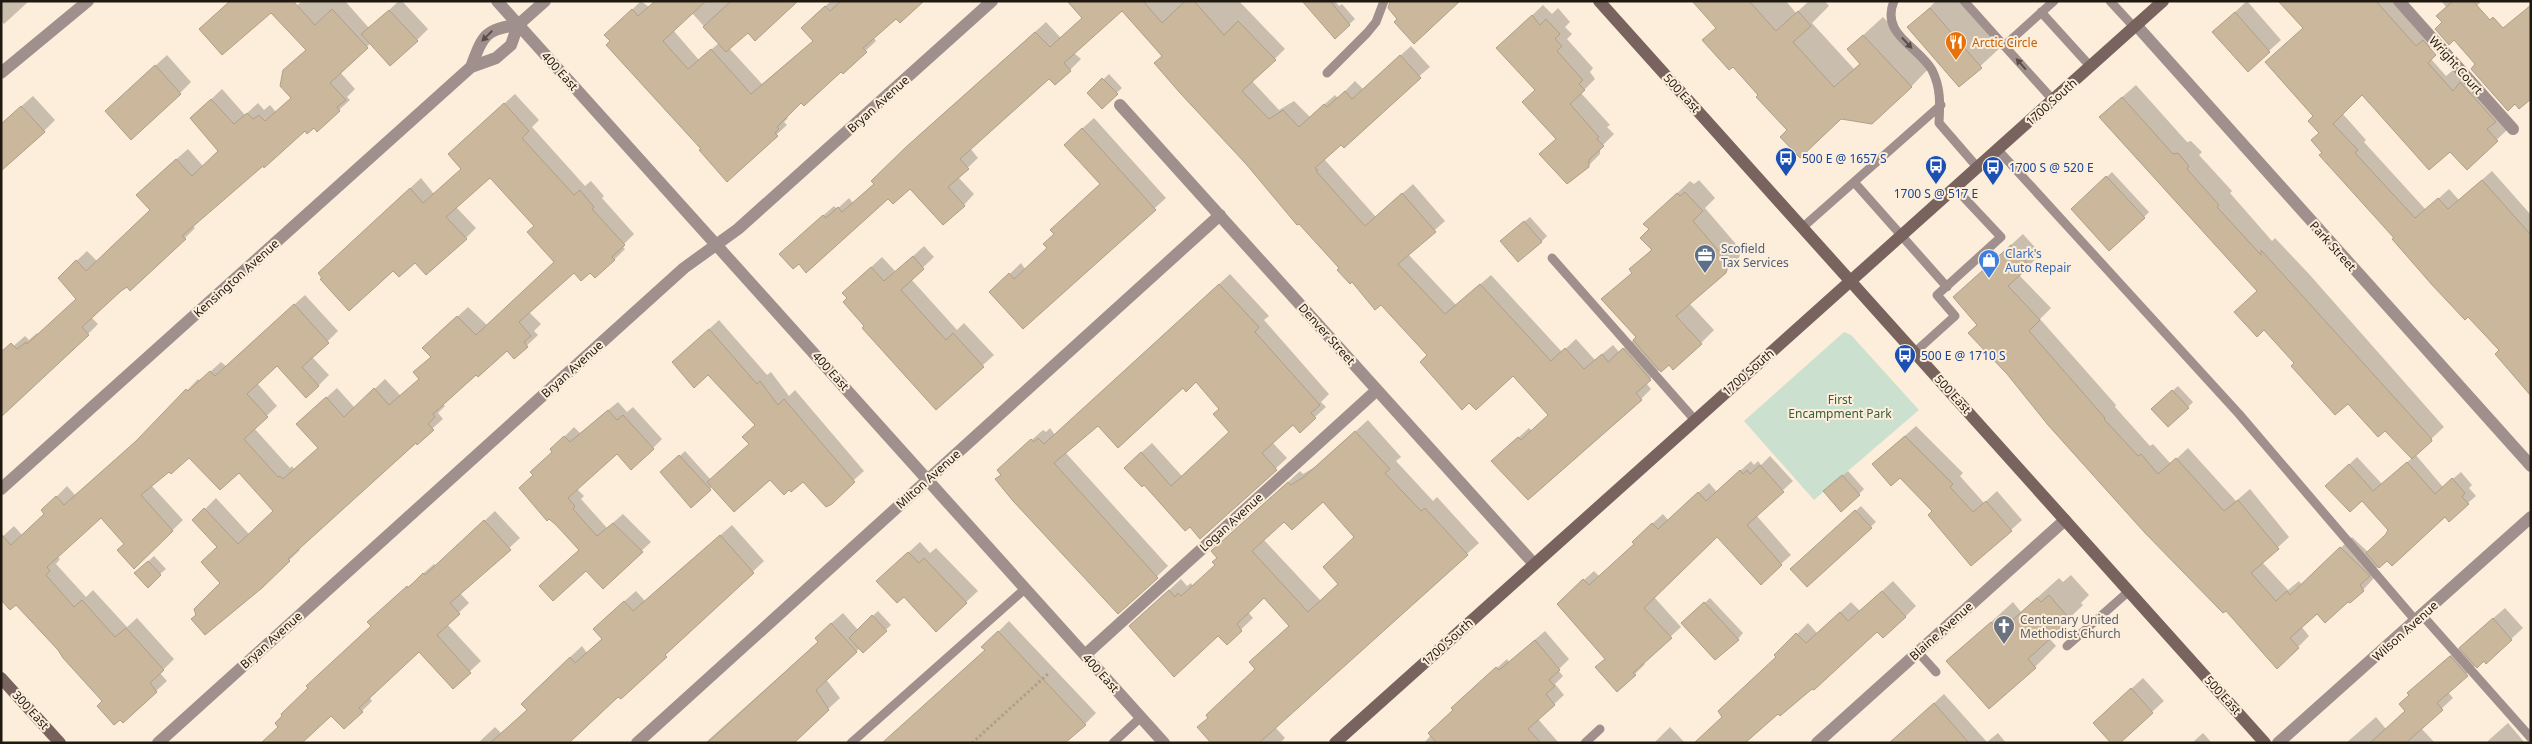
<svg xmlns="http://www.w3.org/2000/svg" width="2532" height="744" font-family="'Noto Sans',sans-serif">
	<rect width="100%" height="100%" fill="#fceeda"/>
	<path fill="#cbe0ce" d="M1844,332l7,3 68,75 -105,90 -70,-79z"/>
	<path fill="#0003" fill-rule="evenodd" d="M1,1h28l-25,23 -3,-3z
		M302,1h43l24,27 30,-27h3l26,28 -11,11 -46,3 -31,29 15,17 -8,8 3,3 -33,30 -3,-4 -9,4 -42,34 -71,61 3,3 -10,10 -65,52 -29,27 7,7 -10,10 -87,23 24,-21 4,4 8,-7 1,1 40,-35 -8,-32 17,-16 10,10 54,-52 -3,-25 40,-35 15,17 16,-16 -17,-42 20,-19 23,26 13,-12 6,7 6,-5 6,7 16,-15 16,-48 -17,-38z
		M641,1l8,6 6,-6h140l-47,30 -19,17 33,36 52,-44 -1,-23 18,-16h90l-25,16 -23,20 3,4 -33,31 -2,-2 -40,31 -15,15 2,2 -4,4 3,3 -60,55 -115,-139 4,-16zM692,13l27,30 -20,17 -26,-30z
		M1069,1h170l46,48 -33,32 27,29 15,-9 16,16 25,-22 3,3 17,-17 8,8 48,-43 19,21 -89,76 -16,14v3l51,57 37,-33 32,37 -37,33 48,51 35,-30 71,77 14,-13 19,21 18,-15 6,7 18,-15 -34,-38 30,-27 -2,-3 21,-20 -2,-20 8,-18 32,-30 4,3 5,-4 16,18 -10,10 36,42 -2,8 -50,45 25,27 -13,13 -41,26 -14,14 5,6 -10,10 -149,62 37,-33 3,3 18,-17 -37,-40 -85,-19 -47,-52 -40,-35 -219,-259 -48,44 7,6 -11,11 -15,14 -6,-7 -79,71 8,10 -20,19 16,17 -10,11 -54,-18 -119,57 43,-38 3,3 12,-11 4,5 22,-20 43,-47 128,-114 15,16 22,-21z
		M1316,1h19l4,5 3,-2 13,15 -20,18z
		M1694,1h92l10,12 13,-12h16l4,5 -17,17 42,46 7,-6 -13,-14 35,-32 47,50 -19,20 -70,31 -53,12 -28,-36 -43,-67z
		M1936,1h28l38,45 -42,39 -51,-57z
		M2247,1l34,39 -33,30 -23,-49z
		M2280,1h112l41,43 -8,8 21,24 7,-6 54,60 -40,38 -17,-18 -88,-56 -20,19 24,27 -2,2 62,68 23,-21 10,11 33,-29 39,44v171l-63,-70 -34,-31 -110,-133 -9,-36 -11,-88z
		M2441,1h41l-32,29 -3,-22z
		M1543,5l9,9 6,-6 12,14 -5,5 7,7 -5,5 26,29 -3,4 5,7 -14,14 29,32 -3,2 7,7 -14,14v6l-12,12 -31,-27 -20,-49 -28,-53z
		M167,55l24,27 -11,11 -62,7z
		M1109,74l13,14 -20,19 -13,-14z
		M2136,85l51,57 4,-1 11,11 -3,3 33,36 -2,2 42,48 3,-3 34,36 135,153 -29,27 28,33 18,-15 11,13 -3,3 7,8 -8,7 -23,13 -66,50 -8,8 3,4 -11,12 -15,10 -31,12 -16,14 8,10 -11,11 -319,-323 -25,-27 69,-63 18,20 -22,21 32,33 -11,11 76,86 -1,2 35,39 3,-2 18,20 17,-16 48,53 14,-12 39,48 -27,25 26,28 11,-9 3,4 50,-48 16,15 19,-18 2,-4 -27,-31 -27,-21 22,-21 25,27 30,-26 -27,-29 -89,-66 -38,-72 -144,-187z
		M515,94l24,26 -7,7 53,59 6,-5 13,15 -2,2 32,36 -12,12 3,3 -11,11 -24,11h-16l-45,41 12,12 -7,7 4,4 -23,22 -8,-8 -64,55 2,2 -7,7 5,6 -145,129 2,2 -39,37 -39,-4 -3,-37 -25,-26 22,-22 33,36 26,-24 -36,-39 -49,-15 -39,29 32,35 -49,48 -8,-25 -25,-26 -44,39 3,3 -4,5 30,33 7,-7 34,37 10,-9 37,41 -14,14 7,8 -44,40 -20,-20 -102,-163 13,-12 8,9 23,-22 8,-13 14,-14 8,9 70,-61 53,-55 2,2 21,-19 5,4 79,-71 33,36 -26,26 17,18 -11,11 -41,-21 -20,18 20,23 -23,22 36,40 2,-2 2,3 25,-22 -11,-33 29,-26 18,20 30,-29 16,17 19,-18 5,-16 7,-6 2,-18 34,-31 19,18 69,-63 -20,-36 -46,-50 -34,31 20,21 -10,10 -73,31 -63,-6 91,-85 13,16 29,-26 -3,-25z
		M33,96l22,24 -11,11 -43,-7z
		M1094,118l72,80 -143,129 -32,-35 30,-29 4,6 23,-21 53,-65 -25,-49z
		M2112,172l37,40 -5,5 -66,-13z
		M1530,217l17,19 -5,5 -35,-5z
		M924,246l10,11 -23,22 46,51 7,-7 30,32 -58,53 -70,-82 -18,-28 6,-15 28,-26 14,15z
		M1230,274l39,42 -5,4 65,74 -8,8 5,5 -11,10 -22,6 -21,19 15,16 -87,80 -64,-81 16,-14 30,33 49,-45 -10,-22 -25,-29 -98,44 -33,28 103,114 -50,47 -116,-139 7,-14 34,-30 3,2 4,-4 5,7z
		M719,320l48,55 4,-3 18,24 6,-6 69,81 -38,34 -23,-25 -14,9 -19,-11 -57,8 -22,21 -29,-34 23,-22 26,29 39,-36 6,-19 -48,-51 -24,-22z
		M2178,386l15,16 -5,5 -30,-3z
		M618,402l9,10 6,-5 29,32 -9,9 -36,4 -40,37 7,7 -3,3 26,29 16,-14 28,28 -48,45 -68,-113 26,-34 13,-13 6,6z
		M1368,420l33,37 -5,4 37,40 4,-4 42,46 -204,184 10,11 -5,5h-67l43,-74 34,-43 -25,-30 -17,16 5,6 -26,25 -9,-9 -76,-19 39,-36 6,7 4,-3 2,3 23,-21 8,-25 76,-69 3,3 15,-9zM1323,500l33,37 -16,46 -19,18 -58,-62 21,-19z
		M1916,426l47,47 -3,3 24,27 13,-12 25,29 -11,10 -78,-19 -49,-57z
		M1770,456l23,25 -37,34 35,40 -10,9 -63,-29 -64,62 27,30 -38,35 2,2 -10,10 -29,-16 -38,-64 26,-23 5,5 36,-32 8,-12 20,-18 5,6 41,-37 8,9 34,-31 3,4 4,-4 3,4z
		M1848,471l16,18 -5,5 -29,-8z
		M1861,506l15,16 -69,63 -10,-21z
		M495,511l25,27 -60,55 9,10 -22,21 34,37 -28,26 -34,-37 -50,47 3,4 -10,10 -31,4 -51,12 92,-101 7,-14 55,-48 2,2z
		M732,525l32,36 -143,136 -2,-2 -53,48h-88l17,-16 6,6 27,-24 4,-16 50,-47 5,7 16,-15 2,-20 31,-27 9,10z
		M920,542l10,11 6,-5 42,43 -42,39 -47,-60z
		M154,556l12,13 -6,5 -19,-6z
		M2071,575l18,20 -8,8 2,2 -34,33 7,8 -21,21 -87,-6 65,-59 8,10 38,-34 4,4z
		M1893,581l23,25 -11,11 -28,13 -65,57 -34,25 -30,27 -2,4h-51l29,-27 54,-59 -2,-2 32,-32 9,10 34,-31 9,9z
		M1710,598l33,35 -5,6 -55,-16z
		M2505,608l18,20 -37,34 -2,-3 -8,6 -28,27 5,6 -32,30 14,15h-89l30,-26 10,12 20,-19 4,-15 10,-13z
		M878,611l13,14 -28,26 -3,-3 -34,31 14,19 -48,45h-87l114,-102 8,-14 16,-14 15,17z
		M1009,621l87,92 -11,11 -200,17 101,-91 -3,-3z
		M1545,631l24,28 -11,11 5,6 -8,8 9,11 -26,24 21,24h-135l38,-44 45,-40 2,3z
		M2143,678l21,23 -46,42 -12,-31z
		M1944,694l43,48 11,-9 8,10h-116z
		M2508,723l17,20h-39l4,-4z
		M1670,727l15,16h-31z
		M2203,733l9,10h-20z"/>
	<path fill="#cab79c" stroke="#b09f88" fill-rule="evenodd" d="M230,1h63l22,24 17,-16 36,39 -38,35 16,17 -9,7 3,4 -23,21 -3,-4 -7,6 -2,-3 -41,37 -1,-2 -81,70 4,3 -56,52 -3,-4 -6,4 -39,36 7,8 -88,82v-65l10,-9 6,6 9,-7 1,2 49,-45 -18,-21 18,-18 10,11 64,-61 -14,-15 40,-36 16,17 26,-25 -28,-33 21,-19 23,25 13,-11 6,6 6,-4 6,6 26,-23 -11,-12 3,-16 23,-20 -35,-37 -49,42 -23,-26z
		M655,1h51l-43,40 25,28 23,-20 40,45 62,-53 -12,-13 24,-22 5,5 11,-10h83l-24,22 -4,-4 -33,29 4,4 -24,22 -2,-2 -37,34 -3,-3 -24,24 2,2 -4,4 3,3 -51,46 -28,-32 2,-1 -95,-104 4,-4 -6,-6 28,-26 6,7z
		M731,1h67l-43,40 -7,-8 -22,19 -23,-25z
		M1067,1h76l19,22 23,-22h9l30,34 14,-14 38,39 -34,31 27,28 14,-9 16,17 25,-23 3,3 18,-16 7,8 48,-44 21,23 -77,70 -3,-3 -26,23 3,2 -2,1 49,55 37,-33 34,39 -38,32 47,50 35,-30 71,77 14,-13 19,21 18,-15 6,8 15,-14 28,32 -15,13 6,7 -114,100 -37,-39 27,-24 3,3 27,-25 -35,-39 -37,34 -7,-7 -7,7 -42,-48 7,-7 -46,-50 -6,5 -23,-28 -2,2 -13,-14 2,-2 -40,-44 -2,1 -51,-61 -66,-71 -26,-30 8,-7 -40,-45 -58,52 7,8 -16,14 -6,-6 -89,80 9,10 -21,18 17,19 -22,19 -33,-36 -17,15 -5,-5 -82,74 -7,-9 -6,5 -14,-15 44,-39 3,3 12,-11 4,5 32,-28 -3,-3 35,-34 129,-115 15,15 32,-29z
		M1302,1h28l20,24 -15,14z
		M1390,1h70l-46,43 -20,-22 3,-3 -9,-11z
		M1692,1h57l27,30 22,-20 13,15 -18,16 41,45 26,-23 -13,-15 16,-14 49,52 -40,37 -31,-5 -41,39 -20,-21 7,-7 -31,-33 2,-2 -25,-28 -4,3 -27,-30 14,-12z
		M2278,1h98l40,45 7,-6 13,15 -8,8 25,28 7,-9 36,40 -9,7 11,12 -31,29 -17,-18 -21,18 -67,-75 -29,29 25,26 -3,3 60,65 23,-20 10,11 34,-29 49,55v161l-36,-42 4,-4 -31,-33 -3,3 -32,-34 -41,-47 2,-1 -75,-83 3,-2 -11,-13 8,-7 -11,-12 5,-5 -48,-54 38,-34z
		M2453,1h20l17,19 3,-3 10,11 28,-23v94l-12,10 -4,-5 -7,7 -37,-42 4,-5 -21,-24 -5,5 -14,-16 7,-7 -6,-6z
		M1930,8l52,60 -23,19 -52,-60z
		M389,10l29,31 -28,25 -29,-32z
		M2235,12l35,40 -22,20 -36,-40z
		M1532,15l8,10 6,-6 14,15 -5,5 7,7 -5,5 26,29 -4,4 6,6 -15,14 29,33 -2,2 7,7 -15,14v7l-22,17 -28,-30 17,-15 -34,-37 13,-12 -39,-42z
		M155,65l26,29 -50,46 -26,-29z
		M1102,78l16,16 -16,15 -15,-16z
		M2122,97l51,57 5,-1 11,13 -2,3 32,36 -2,2 44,48v-5l170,188 1,3 -20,18 -27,-28 -7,6 -30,-33 -13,11 -44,-49 3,-3 -30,-33 -7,7 -23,-25 23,-21 -158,-174z
		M504,103l25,28 -7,7 52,57 6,-5 14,17 -2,2 33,36 -13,12 3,3 -20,18 -5,-5 -9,8 -7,-8 -55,49 12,14 -7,6 4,5 -14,12 -7,-8 -29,26 -2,-2 -43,39 2,3 -7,7 6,6 -17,15 -1,-2 -128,116 2,2 -28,27 -57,47 -14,-16 5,-4 -2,-6 26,-26 -19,-21 16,-15 -25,-27 12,-12 34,36 35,-33 -34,-38 -19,17 -31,-32 -18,16 -2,-2 -28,23 32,36 -39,38 -17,-19 7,-6 -23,-26 -54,49 3,4 -4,4 28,32 8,-7 33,37 11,-9 38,42 -14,13 7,9 -34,31 -3,-3 -6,5 -17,-19 5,-5 -39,-43 -5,-8 -42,-45 -6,5 -9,-10v-66l10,11 33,-31 -3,-4 15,-14 8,9 72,-64 50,-52 2,2 22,-20 5,5 79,-72 35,39 -27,24 17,19 -13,12 -29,-32 -30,28 21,23 -24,22 34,38 2,-1 3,3 35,-31 -22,-24 30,-27 18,20 30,-29 15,17 30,-26 -6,-7 18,-15 -9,-9 35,-32 19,19 78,-73 -27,-30 7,-6 -44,-48 -44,39 21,22 -41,36 -11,-12 -16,14 -6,-6 -44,40 -29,-32 2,-1 -4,-5 92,-85 13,15 38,-34 -13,-15z
		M21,106l24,26 -44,39v-47z
		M1082,128l74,82 -133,119 -34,-37 20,-19 5,6 33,-31 -4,-4 11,-10 -4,-4 50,-46 -36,-39z
		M2106,176l39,42 -36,33 -38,-42z
		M1685,192l18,19 -10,10 36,42 -3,10 -50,43 26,28 -29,26 -4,-5 -8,7 -28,-32 3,-3 -35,-38 31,-26 -3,-4 23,-19 -12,-12 9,-9 -6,-5 34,-31 3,3z
		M1524,221l18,21 -24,20 -18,-21z
		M2011,245l19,21 -22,20 32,34 -11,11 76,87 -1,1 34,37 3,-2 17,20 18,-16 48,53 14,-11 41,49 -28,24 25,28 11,-10 3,4 50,-48 30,29 -10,9 4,6 -14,12 -2,-1 -23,21 -8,-9 -27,24 9,10 -22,21 -51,-58 -3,2 -78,-80 -97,-108 -41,-51 -39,-41 9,-8 -24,-28z
		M913,256l11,13 -23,21 45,50 7,-7 31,34 -48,43 -74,-82 2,-2 -21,-24 4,-4 -5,-5 29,-26 13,14z
		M1219,284l40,43 -4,5 65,73 -9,8 5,5 -16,15 -7,-8 -31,28 15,17 -77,69 -10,-12 -5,4 -41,-46 -2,2 -18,-19 17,-16 30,34 58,-54 -16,-18 6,-5 -23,-27 -10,10 -3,-4 -65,60 -20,-22 -44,37 104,115 -40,36 -105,-113 -18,-22 6,-4 -4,-5 34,-31 3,3 4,-4 6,6z
		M709,329l48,55 3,-3 18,24 6,-6 71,83 -23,22 -6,3 -23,-25 -12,10 -2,-2 -5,5 -14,-15 -36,32 -27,-30 42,-38 -7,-7 13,-12 -47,-50 -14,13 -22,-26z
		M2172,390l17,18 -21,19 -17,-18z
		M608,410l9,10 6,-5 31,34 -23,21 -14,-16 -49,44 7,8 -2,3 24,27 16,-13 30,29 -40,37 -17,-18 -33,30 -14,-15 40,-36 -23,-25 -7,-6 -2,2 -28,-33 14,-13 -3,-3 22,-20 -2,-3 14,-13 6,6z
		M1355,431l35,38 -5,4 36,38 4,-3 43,47 -209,188h-48l-14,-16 11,-9 -2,-3 49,-46 -6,-7 40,-36 -25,-28 -27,26 5,7 -15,14 -9,-9 -44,41 -45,-51 40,-36 6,7 3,-4 3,3 34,-31 -3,-3 5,-4 -6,-7 77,-69 3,3 14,-9zM1323,502l31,35 -31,30 15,17 -30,28 -56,-61 32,-29 8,8z
		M1905,436l48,48 -3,3 23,25 13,-11 26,30 -41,35 -43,-51 4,-4 -32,-33 -9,8 -19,-22z
		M679,455l32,35 -20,18 -31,-36z
		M2407,462l28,32 17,-16 13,15 -3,4 7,7 -20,18 -4,-5 -53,49 -5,-5 -8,7 -13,-15 20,-19 2,-4 -26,-29 -12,11 -25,-26 24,-22 24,27z
		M1760,465l24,27 -37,33 35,40 -21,20 -44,-48 -73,71 28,30 -39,35 3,2 -19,17 -22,-25 10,-8 -48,-55 26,-25 6,6 45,-41 -2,-2 20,-19 6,6 40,-37 8,9 34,-31 3,4 4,-4 3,4z
		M1842,475l18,20 -19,17 -18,-21z
		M1855,510l17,18 -65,59 -17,-18z
		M484,520l27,30 -61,53 10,11 -23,21 34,38 -18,16 -34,-37 -60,56 4,4 -19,17 -13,-13 -29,27h-41l17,-16 -3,-4 7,-7 -1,-2 27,-26 -2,-2 65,-60 -4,-4 40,-36 1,2 15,-15 2,2z
		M720,535l34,38 -89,82 2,2 -46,42 -3,-2 -49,46h-79l37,-33 -6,-6 49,-47 5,6 27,-24 -9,-10 31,-28 9,10z
		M908,552l11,11 5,-5 43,45 -31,29 -32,-35 -7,6 -21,-22z
		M148,561l13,14 -13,13 -14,-15z
		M1882,591l24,26 -23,21 -6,-6 -63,58 -2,-1 -32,27 -2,-2 -33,29h-51l28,-26 -4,-6 58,-54 -2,-2 22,-22 10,10 34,-31 8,9z
		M2049,595l19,22 -8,7 3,3 -35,32 8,9 -47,41 -43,-48 45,-39 8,10 38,-34 4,4z
		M1704,602l35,38 -24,20 -34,-37z
		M872,615l15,16 -24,22 -14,-15z
		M2493,618l19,22 -26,24 -2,-3 -7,7 -18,-20z
		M831,623l26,29 -41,38 13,20 -35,33h-87l111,-101 -3,-4z
		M998,631l88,94 -21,18h-183l103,-93 -4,-3z
		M1535,640l25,30 -11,10 6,6 -9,8 9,11 -27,24 13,14h-104l-9,-10 25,-23 -2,-2 45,-41 3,3z
		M2450,656l18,20 -31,27 6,7 -37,33h-36l35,-32 -6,-7 10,-9 -2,-2z
		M2131,688l22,25 -33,30h-9l-18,-20z
		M1934,703l35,40h-80z"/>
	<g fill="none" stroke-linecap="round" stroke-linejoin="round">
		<path stroke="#aba090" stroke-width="3" stroke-dasharray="2.5 2.5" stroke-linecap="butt" d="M972,743l77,-70"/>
		<path stroke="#a0908d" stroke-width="9" d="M1894,1c-14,33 24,45 38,69 9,18 8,34 7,53l39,45
			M1964,1l89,99
			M2110,1l24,26
			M2041,12l49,54
			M2004,46l50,-45
			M1327,73l40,-40 9,-11 8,-21
			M1998,150l241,264 177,207
			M1854,182l93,105
			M1803,227l138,-122
			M1552,258l142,161
			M1915,352l40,-36 -18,-21 64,-58 -46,-49
			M2422,615l109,123
			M2067,646l62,-55
			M1918,652l18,20
			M851,743l175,-155
			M1113,743l28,-26
			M1585,743l15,-14"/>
		<path stroke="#a0908d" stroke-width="12" d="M497,1l667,742
			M2399,1l114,128
			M2136,25l395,441
			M471,67c12,-31 13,-38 47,-42
			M1,73l87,-72
			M1120,105l414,459
			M1,489l470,-422 25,-9 15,-13 7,-20 27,-24
			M1085,655l292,-265
			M158,743l526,-475 54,-39 254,-228
			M637,743l583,-528
			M1817,743l248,-223
			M2278,743l253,-226"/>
		<path stroke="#78635e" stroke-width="12" d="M1599,1l666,742
			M1,678l59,65
			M1335,743l828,-742"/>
	</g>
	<defs><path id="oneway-solid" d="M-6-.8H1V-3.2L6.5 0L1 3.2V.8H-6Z" transform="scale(1.25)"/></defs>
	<g fill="#594f48">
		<use href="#oneway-solid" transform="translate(487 36) rotate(135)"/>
		<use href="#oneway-solid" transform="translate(1907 43) rotate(47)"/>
		<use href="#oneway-solid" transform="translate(2021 64) rotate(-132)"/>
	</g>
	<defs>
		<g id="restaurant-pin" transform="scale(1.125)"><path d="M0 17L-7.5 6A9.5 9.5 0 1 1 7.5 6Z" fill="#e8710a" stroke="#fceeda"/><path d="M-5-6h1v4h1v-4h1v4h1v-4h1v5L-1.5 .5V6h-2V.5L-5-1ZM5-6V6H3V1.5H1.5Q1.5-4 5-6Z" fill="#fff"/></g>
		<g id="bus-pin" transform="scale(1.125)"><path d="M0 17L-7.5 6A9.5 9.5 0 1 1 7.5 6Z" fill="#1a4fb4" stroke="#fceeda"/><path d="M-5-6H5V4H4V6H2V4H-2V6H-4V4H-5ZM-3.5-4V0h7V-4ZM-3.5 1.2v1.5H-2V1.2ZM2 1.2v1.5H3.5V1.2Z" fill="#fff"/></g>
		<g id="office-pin" transform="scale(1.125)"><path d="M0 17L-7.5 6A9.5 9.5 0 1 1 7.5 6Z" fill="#5c6f8a" stroke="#fceeda"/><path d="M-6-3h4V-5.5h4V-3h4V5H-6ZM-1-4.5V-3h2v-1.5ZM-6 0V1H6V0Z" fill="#fff"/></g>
		<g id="shop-pin" transform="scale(1.125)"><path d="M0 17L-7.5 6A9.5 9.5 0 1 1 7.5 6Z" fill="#3f7fe0" stroke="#fceeda"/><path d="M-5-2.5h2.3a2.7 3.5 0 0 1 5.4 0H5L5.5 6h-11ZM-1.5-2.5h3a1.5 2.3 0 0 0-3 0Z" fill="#fff"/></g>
		<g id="church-pin" transform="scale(1.125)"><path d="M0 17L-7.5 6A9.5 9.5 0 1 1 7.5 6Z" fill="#6b7280" stroke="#fceeda"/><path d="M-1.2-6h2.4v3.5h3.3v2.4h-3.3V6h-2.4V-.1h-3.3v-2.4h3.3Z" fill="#fff"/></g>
	</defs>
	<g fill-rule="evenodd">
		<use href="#restaurant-pin" x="1956" y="42"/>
		<use href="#bus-pin" x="1786" y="158"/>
		<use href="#bus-pin" x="1936" y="166"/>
		<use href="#bus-pin" x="1993" y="167"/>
		<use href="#office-pin" x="1705" y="255"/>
		<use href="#shop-pin" x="1989" y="260"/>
		<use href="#bus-pin" x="1905" y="355"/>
		<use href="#church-pin" x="2004" y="626"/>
	</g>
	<g text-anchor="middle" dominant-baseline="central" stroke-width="4" stroke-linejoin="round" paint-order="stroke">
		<g font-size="12" fill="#c56008" stroke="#fceeda" text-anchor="start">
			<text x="1972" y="42">Arctic Circle</text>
		</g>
		<g font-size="12" fill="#1f1910" stroke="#fceeda">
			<text transform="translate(2456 65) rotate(48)">Wright Court</text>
			<text transform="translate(560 71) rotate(48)">400 East</text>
			<text transform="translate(1682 93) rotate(48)">500 East</text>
			<text transform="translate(2051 102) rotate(-42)">1700 South</text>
			<text transform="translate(878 104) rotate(-42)">Bryan Avenue</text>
			<text transform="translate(2333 246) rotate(48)">Park Street</text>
			<text transform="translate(236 278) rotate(-42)">Kensington Avenue</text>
			<text transform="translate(1327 334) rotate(48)">Denver Street</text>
			<text transform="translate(572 369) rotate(-42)">Bryan Avenue</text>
			<text transform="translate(831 371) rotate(48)">400 East</text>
			<text transform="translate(1748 372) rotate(-41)">1700 South</text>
			<text transform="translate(1953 394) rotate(48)">500 East</text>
			<text transform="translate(928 479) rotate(-42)">Milton Avenue</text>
			<text transform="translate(1231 522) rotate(-42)">Logan Avenue</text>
			<text transform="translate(1941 631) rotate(-42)">Blaine Avenue</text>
			<text transform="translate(2405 631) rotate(-42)">Wilson Avenue</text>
			<text transform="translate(271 640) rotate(-42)">Bryan Avenue</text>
			<text transform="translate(1447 642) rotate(-42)">1700 South</text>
			<text transform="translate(1101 673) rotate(48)">400 East</text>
			<text transform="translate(2223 695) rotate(48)">500 East</text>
			<text transform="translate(31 710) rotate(48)">300 East</text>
		</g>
		<g font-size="12" fill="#164399" stroke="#fceeda" text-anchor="start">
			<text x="1802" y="158">500 E @ 1657 S</text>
			<text x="2009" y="167">1700 S @ 520 E</text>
			<text x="1936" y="193" text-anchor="middle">1700 S @ 517 E</text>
			<text x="1921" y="355">500 E @ 1710 S</text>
		</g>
		<g font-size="12" fill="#4e5e75" stroke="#fceeda" text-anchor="start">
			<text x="1721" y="248">Scofield<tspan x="1721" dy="14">Tax Services</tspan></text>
		</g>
		<g font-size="12" fill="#366cbe" stroke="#fceeda" text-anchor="start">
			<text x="2005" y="253">Clark's<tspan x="2005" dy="14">Auto Repair</tspan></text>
		</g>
		<g font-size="12" fill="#355f3e" stroke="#fceeda">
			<text x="1840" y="399">First<tspan x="1840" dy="14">Encampment Park</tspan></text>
		</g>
		<g font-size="12" fill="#5b616d" stroke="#fceeda" text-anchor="start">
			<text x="2020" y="619">Centenary United<tspan x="2020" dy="14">Methodist Church</tspan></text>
		</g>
	</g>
	<rect width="2532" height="744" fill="none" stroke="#1f1910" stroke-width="5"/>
</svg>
